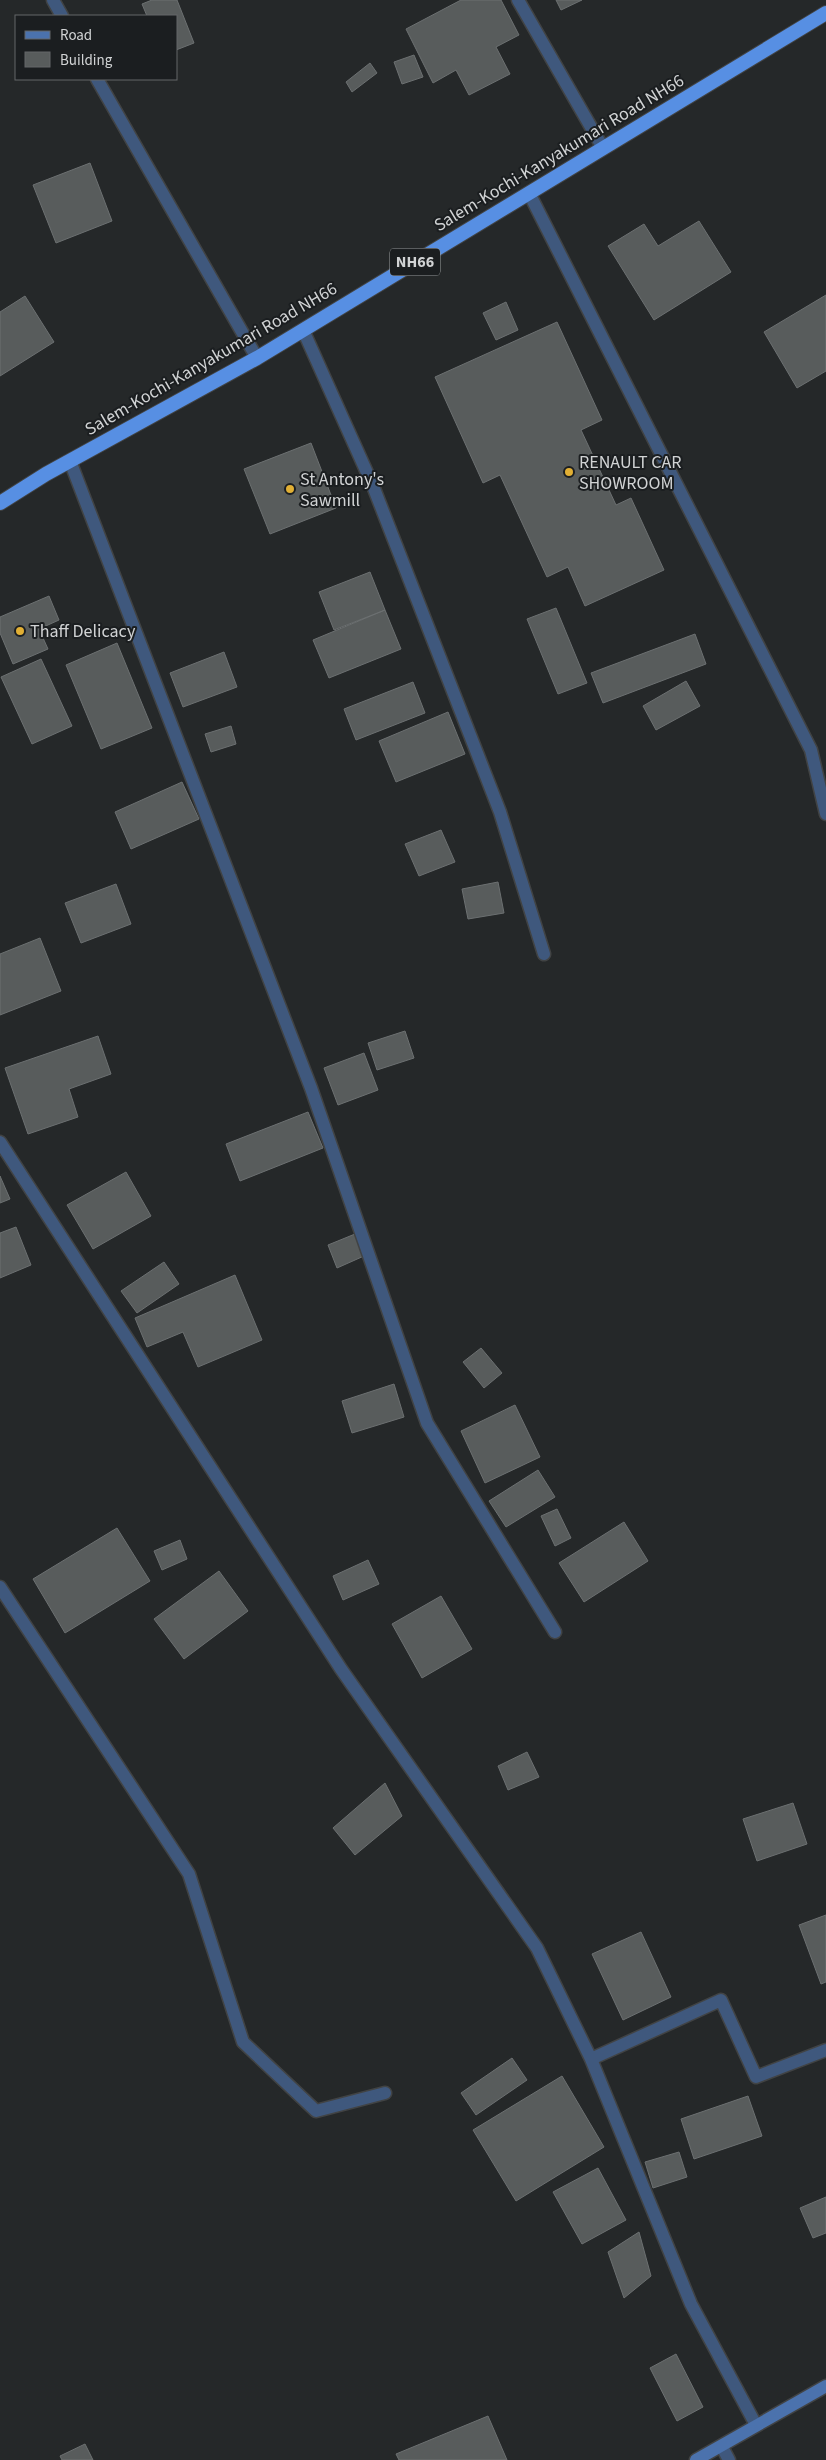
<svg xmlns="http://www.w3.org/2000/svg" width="826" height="2460" font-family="'Source Sans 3',sans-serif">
	<rect width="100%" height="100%" fill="#252829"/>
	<path fill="#585c5c" stroke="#6c7071" d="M152,0h25l17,43 -18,7v-34h-29l-5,-12z
		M461,0h40l18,35 -23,12 14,27 -41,21 -13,-25 -23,13 -27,-54z
		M556,0h26l-21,10z
		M414,55l9,22 -21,7 -8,-22z
		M370,63l7,10 -25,19 -6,-10z
		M90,163l22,58 -56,22 -23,-58z
		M699,221l32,51 -77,48 -46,-74 36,-22 14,22z
		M826,295v76l-29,17 -33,-56z
		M25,296l29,46 -54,34v-64z
		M506,302l12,28 -22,10 -13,-27z
		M557,322l45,98 -21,10 35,75 15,-7 33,72 -79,36 -17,-39 -21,10 -47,-102 -17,8 -48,-106z
		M311,443l25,65 -66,26 -26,-65z
		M370,572l15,38 -51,20 -15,-38z
		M49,596l10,24 -20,9 9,20 -35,15 -13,-31v-16z
		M556,608l31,75 -29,11 -31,-75z
		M385,610l16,39 -72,29 -16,-38z
		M695,634l11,30 -103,39 -12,-30z
		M117,643l35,85 -51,21 -35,-84z
		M224,652l13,35 -54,20 -13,-34z
		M41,659l31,67 -40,18 -31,-67z
		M686,681l14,25 -44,24 -13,-24z
		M413,682l12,31 -69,27 -12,-31z
		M448,712l17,42 -69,28 -17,-41z
		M231,726l5,18 -25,8 -6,-18z
		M182,782l17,37 -68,30 -16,-37z
		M441,830l14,32 -36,14 -14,-32z
		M498,882l6,31 -36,6 -6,-30z
		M116,884l15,40 -50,19 -16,-40z
		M40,938l21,53 -61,24v-61z
		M405,1031l9,27 -37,12 -9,-27z
		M98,1036l13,38 -42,15 9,28 -50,17 -23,-66z
		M364,1053l14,37 -40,15 -14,-37z
		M308,1112l15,36 -83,33 -14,-37z
		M126,1172l25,44 -58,33 -26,-44z
		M0,1176l10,23 -10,4z
		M16,1227l15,38 -31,13v-45z
		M355,1234l9,22 -27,12 -9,-23z
		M164,1262l15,22 -42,29 -16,-22z
		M235,1275l27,65 -64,27 -15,-35 -36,15 -12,-29z
		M481,1348l21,25 -18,15 -21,-26z
		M394,1384l10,33 -52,16 -10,-32z
		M515,1405l25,52 -55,26 -24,-52z
		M538,1470l17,27 -49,30 -17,-26z
		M557,1509l14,29 -16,8 -14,-30z
		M624,1522l24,39 -64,41 -25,-39z
		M117,1528l33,53 -85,52 -32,-54z
		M180,1540l7,19 -25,11 -8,-19z
		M368,1560l11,24 -36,16 -10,-24z
		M219,1571l29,40 -64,48 -30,-40z
		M441,1596l31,53 -50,29 -30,-54z
		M527,1752l12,25 -31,13 -10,-24z
		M385,1783l17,33 -47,39 -22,-27z
		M793,1803l14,41 -50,17 -14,-42z
		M826,1915v67l-5,2 -22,-59z
		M641,1932l30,65 -48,23 -31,-66z
		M512,2058l15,22 -51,35 -15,-22z
		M562,2076l42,71 -88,54 -43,-71z
		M748,2096l14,40 -68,23 -13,-40z
		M679,2152l8,25 -34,11 -8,-26z
		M598,2168l28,52 -44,24 -29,-52z
		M826,2197v36l-13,5 -13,-30z
		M639,2232l12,44 -27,22 -16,-46z
		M676,2354l27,53 -26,14 -27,-53z
		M488,2416l19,44h-108l-3,-6z
		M85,2444l8,16h-31l-2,-4z"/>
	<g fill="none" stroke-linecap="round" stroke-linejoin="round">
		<g stroke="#414344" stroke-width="15">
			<path id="minor" d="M53,0l9,16
				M518,0l85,148
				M97,79l160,279
				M529,193l282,557 15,64
				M303,330l70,156 127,326 44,142
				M70,461l241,627 116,335 128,209
				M0,1142l341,527 196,279 54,111 100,245 65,121
				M0,1587l189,287 54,168 73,69 69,-18
				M591,2059l130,-59 35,77 70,-27
				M722,2447l7,13"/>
		</g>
		<g stroke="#414344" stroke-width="15">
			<path id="secondary" d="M696,2460l130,-74"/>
		</g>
		<g stroke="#414344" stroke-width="16">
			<path id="trunk" d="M0,503l46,-29 211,-116 569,-345"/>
		</g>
		<use href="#minor" stroke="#3f587d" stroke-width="12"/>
		<use href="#secondary" stroke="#4b72ad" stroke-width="12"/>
		<use href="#trunk" stroke="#578fe3" stroke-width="14"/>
	</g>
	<g fill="#e1af34" stroke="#1b1e20" stroke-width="2">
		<circle cx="569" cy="472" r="5"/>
		<circle cx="290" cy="489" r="5"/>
		<circle cx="20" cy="631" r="5"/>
	</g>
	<g text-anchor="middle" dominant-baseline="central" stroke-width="4" stroke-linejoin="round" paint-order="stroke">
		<rect fill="#1b1e20" stroke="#9a9d9e" stroke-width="1" x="390" y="248.5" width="50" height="27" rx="4"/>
		<g font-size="16" font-weight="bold" fill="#d1d3d4">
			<text x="415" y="262">NH66</text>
		</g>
		<g font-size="18" fill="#d1d3d4" stroke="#1b1e20">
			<text transform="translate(559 153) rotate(-31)">Salem-Kochi-Kanyakumari Road NH66</text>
			<text transform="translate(211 359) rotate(-30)">Salem-Kochi-Kanyakumari Road NH66</text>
		</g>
		<g font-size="18" fill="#d1d3d4" stroke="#1b1e20" text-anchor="start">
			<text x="579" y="462">RENAULT CAR<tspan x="579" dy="21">SHOWROOM</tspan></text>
			<text x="300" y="479">St Antony's<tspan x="300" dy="21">Sawmill</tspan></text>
			<text x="30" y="631">Thaff Delicacy</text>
		</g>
	</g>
	<rect x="15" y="15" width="162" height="65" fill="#1b1e20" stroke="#646668"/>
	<rect x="25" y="31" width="25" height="8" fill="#4b72ad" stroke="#646668"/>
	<text x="60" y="40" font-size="15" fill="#d1d3d4">Road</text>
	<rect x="25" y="52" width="25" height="15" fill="#585c5c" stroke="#646668"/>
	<text x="60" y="65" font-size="15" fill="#d1d3d4">Building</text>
</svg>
